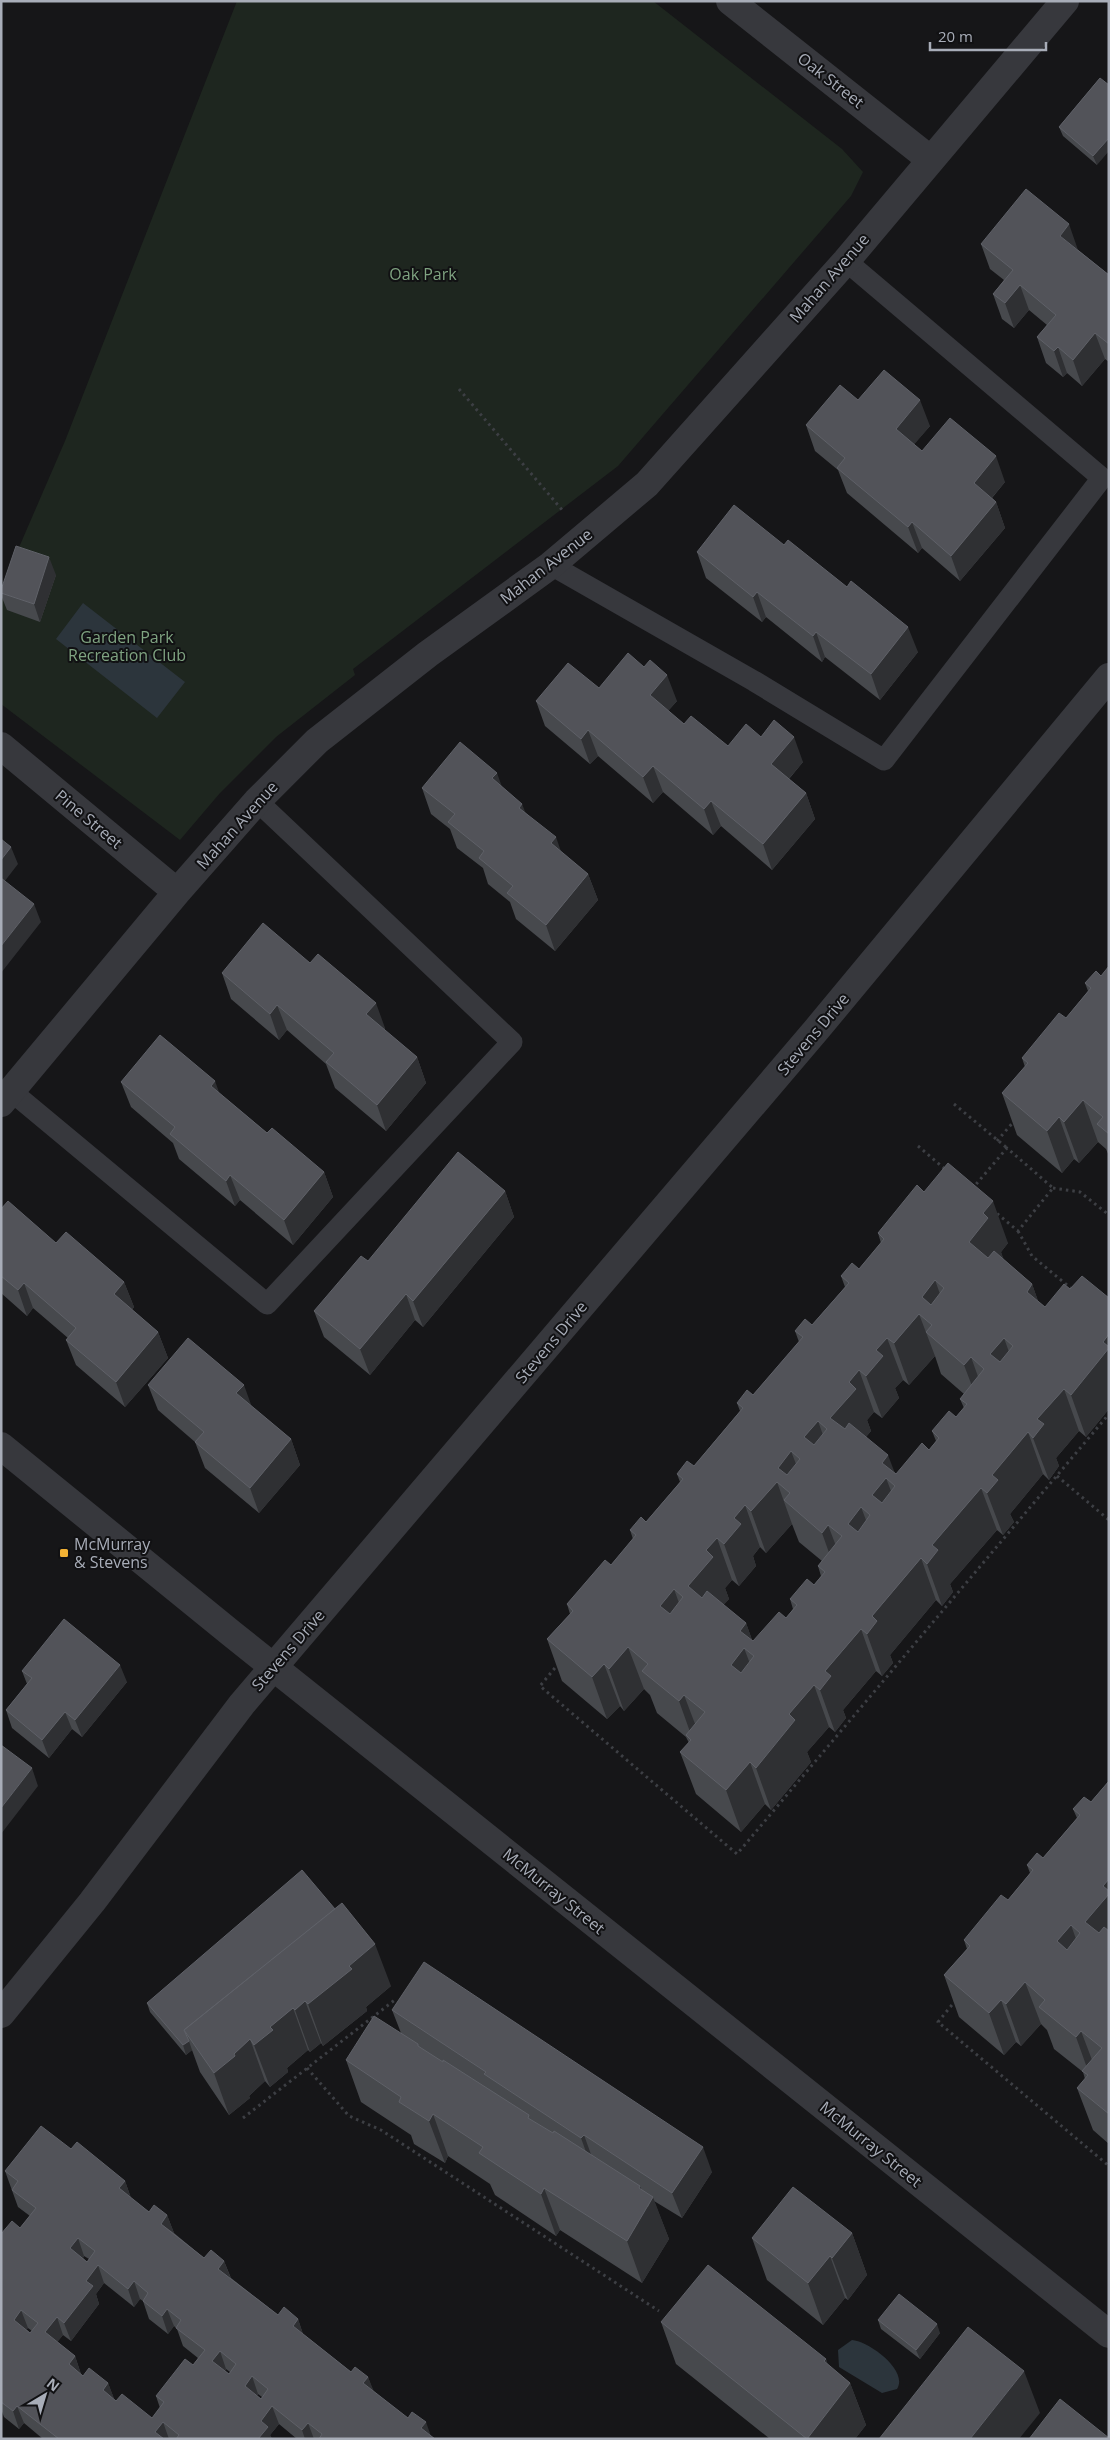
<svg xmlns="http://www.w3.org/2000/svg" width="1110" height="2440" font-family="'Open Sans',sans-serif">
	<rect width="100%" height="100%" fill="#161618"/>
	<path fill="#1e261f" d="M237,1h416l189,148 21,23 -12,24 -233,270 -265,203 2,6 -79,62 -56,56 -40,47 -179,-136v-115l64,-148z"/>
	<path fill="#2c353c" d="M83,603l102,79 -28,36 -101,-79z
		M852,2340c16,1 57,30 45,49l-15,4 -43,-26 -1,-17z"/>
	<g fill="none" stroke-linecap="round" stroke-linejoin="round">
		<path stroke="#3d3f44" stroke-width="3" stroke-dasharray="2.5 4" stroke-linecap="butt" d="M459,389l104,122
			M954,1104l53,44
			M997,1141l18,-21
			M918,1146l28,24
			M1053,1188l27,4 29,23
			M972,1189l35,-41 46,40 -35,43 -24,-20
			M1018,1231l14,25 41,34
			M1057,1476l52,44
			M559,1663l-19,23 197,168 372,-440
			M956,2000l-18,22 171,144
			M307,2068l42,48 32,14 278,181
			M243,2118l153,-119"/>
		<path stroke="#37383d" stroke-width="21" d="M551,565l203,116 130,79 218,-282 -256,-217
			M11,1091l256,213 245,-262 -255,-241"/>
		<path stroke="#37383d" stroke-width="28" d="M730,1l201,159
			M1,746l176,146
			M1,1103l176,-211 80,-91 60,-60 111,-87 123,-89 96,-81 199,-223 219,-260"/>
		<path stroke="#37383d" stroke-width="28" d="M1,1446l231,188 877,700
			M1,2014l91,-112 150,-198 575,-675 292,-352"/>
	</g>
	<path fill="#47494d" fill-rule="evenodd" d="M1100,78l-3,87 -34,-29 -4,-9z
		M981,244l97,6 31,25v87l-4,-3 -23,27 -15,-13 -4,4 -17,-14 -9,-26 10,-12 -18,-15 -15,18 -12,-9 -9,-25 11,-14 -14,-11z
		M858,400l72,26 -16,18 8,7 83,31 -13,16 4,4 9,26 -45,53 -38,-33 -4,5 -71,-60 -9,-23 -23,-19 -9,-26z
		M697,552l221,100 -38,48 -55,-43 -3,5 -56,-45 -4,5 -56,-44z
		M56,575l-16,47 -33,-12 -6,-15v-5z
		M599,688l78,13 -9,10 16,13 44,22 33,-9 42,25 -14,17 17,14 9,26 -43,51 -51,-44 -8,9 -50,-43 -10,11 -55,-47 -8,8 -45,-38 -9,-25z
		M502,787l59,65 27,22 10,26 -43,51 -39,-32 -6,-17 -22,-18 -5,-16 -26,-20 -7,-19 -19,-15 -9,-26z
		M1109,966v190l-3,-7 -8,-7 -19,21 -5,-4 -12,14 -45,-38 -15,-42 23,-26 -3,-9 44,-40 22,-27 -3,-8 16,-7z
		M222,973l163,55 -1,2 33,27 9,26 -40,48 -51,-43 -9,-24 -39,-34 -8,10 -48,-41z
		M121,1082l98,11 48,40 57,39 9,25 -40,48 -53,-45 -5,6 -56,-47 -6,-16 -42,-36z
		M505,1191l9,26 -91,110 -8,-7 -45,55 -46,-38 -10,-26 54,-50z
		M924,1192l84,51 -7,9 2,7 29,25 6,17 7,6 25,-18 39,9v111l-23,28 -7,-6 -23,27 3,8 -10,14 -6,-6 -33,40 4,8 -11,13 -6,-5 -47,54 3,8 -11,14 -6,-6 -46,55 3,8 -11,13 -6,-5 -33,39 3,8 -11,14 -6,-5 -22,25 4,10 -40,48 -6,-6 -24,28 -45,-38 -16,-42 9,-9 -3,-6 -29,-24 -7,-18 -6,-6 -20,22 -4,-5 -13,13 -45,-38 -15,-42 23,-25 -3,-10 44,-39 22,-26 -3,-9 16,-8 34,-40 -3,-8 17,-8 46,-55 -3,-8 16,-8 46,-53 -4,-11 17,-6 33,-38 -4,-11 18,-7 22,-26 -3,-10zM935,1356l6,18 23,20 -4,5 4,9 -8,9 -24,14 4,10 -7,9 -33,24 -30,-37 5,-6 -4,-11 7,-8 8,6 17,-20 -4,-10 8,-8 6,5zM792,1524l7,18 23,19 -4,5 3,10 -7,9 -24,14 3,10 -7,9 -33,23 -1,-1 -6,-17 -23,-18 6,-6 -4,-11 7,-8 7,6 17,-20 -3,-10 7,-9 6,6z
		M1,1209l55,34 68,39 10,25 -2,3 26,22 10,26 -43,49 -49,-42 -10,-25 2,-2 -35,-30 -6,8 -26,-23z
		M148,1385l103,21 40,33 9,26 -41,48 -54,-45 -10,-26 -37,-32z
		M22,1671l105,11 -45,55 -10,-8 -23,29 -37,-30 -6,-18 21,-26z
		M1109,1781v363l-16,-14 -16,-42 8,-9 -2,-7 -29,-23 -7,-19 -6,-6 -20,22 -5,-4 -12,13 -45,-38 -15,-42 23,-26 -3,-9 44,-40 22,-27 -3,-8 16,-7 34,-40 -4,-9 18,-7z
		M391,1986l-25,21 1,4 -44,35 -2,-3 -11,9 -2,-2 -21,18 1,4 -18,15 -5,-6 -16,15 1,2 -21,17 -29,-43 -8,-22 -6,5 -36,-43 -3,-9z
		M392,2010l320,162 -30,46 -28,-17 15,38 -27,44 -82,-53 -4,6 -61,-41 -5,-11 -42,-28 -3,7 -31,-19 -3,-9 -50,-33 -15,-42 55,-27z
		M71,2149l54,32 6,17 18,14 18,3 7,18 30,25 20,3 7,17 47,37 20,4 5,15 48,38 17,5 5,14 62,48h-138l-18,-15 -9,11 2,4h-229l-19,-16 -5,6 -15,-12 -3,-8v-175l19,-6 10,-12 -12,-9 -13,-36zM84,2256l5,3 -2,3 -4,-4zM104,2283l30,24 6,-8 3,2 6,18 19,15 6,-8 3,3 6,17 15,12 -5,7 -37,31 4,12 -8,10 -36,-17 -2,-2 -6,-16 -25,-7 -2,-2 -6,-18 -18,-14 6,-7 8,6 28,-37 -3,-10zM28,2328l4,3 -2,2 -4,-4zM226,2369l4,3 -1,2 -4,-3zM258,2394l4,3 -1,2 -4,-3z
		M852,2233l15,42 -19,25 -3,-2 -22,27 -56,-45 -15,-42z
		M878,2320l62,13 -20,26 -39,-30z
		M661,2322l165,37 1,5 23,19 16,42 -11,14h-85l-94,-75z"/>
	<path fill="#2f3033" d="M1109,138v13l-12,14 -4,-9z
		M1069,224l9,26 -18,-14z
		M1020,285l9,25 -15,18 -9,-25z
		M1095,333l10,26 -23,27 -9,-26z
		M1058,347l9,26 -4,4 -9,-26z
		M920,400l10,26 -24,28 -10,-25z
		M996,456l9,26 -22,26 -9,-25z
		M996,502l9,26 -45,53 -9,-25z
		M912,522l10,26 -4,5 -10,-26z
		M49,557l7,18 -16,47 -6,-18z
		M757,592l9,25 -4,5 -9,-25z
		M908,627l10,25 -38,48 -9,-26z
		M816,632l9,25 -3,5 -9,-26z
		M667,675l10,26 -18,20 -9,-26z
		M588,730l10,26 -8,8 -9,-25z
		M794,737l9,25 -23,27 -9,-25z
		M653,766l10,26 -10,11 -10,-26z
		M497,773l9,25 -14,-20z
		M806,793l9,26 -43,51 -9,-26z
		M711,801l10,25 -8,9 -9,-26z
		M522,804l10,25 -13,-21z
		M556,837l9,26 -14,-20z
		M11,847l7,17 -17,22v-26z
		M588,874l10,26 -43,51 -9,-26z
		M34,904l7,18 -40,51v-27z
		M376,1003l9,25 -10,12 -9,-26z
		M277,1005l10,25 -8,10 -9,-26z
		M417,1057l9,26 -40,48 -9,-26z
		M215,1081l9,25 -13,-20z
		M1083,1100l15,42 -19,21 -15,-41z
		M1059,1117l15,42 -12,14 -15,-42z
		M324,1172l9,25 -40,48 -9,-25z
		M230,1175l10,25 -5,6 -9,-25z
		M505,1191l9,26 -91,110 -10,-26z
		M993,1201l15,42 -7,9 3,8 -20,24 -15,-42 14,-29z
		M935,1280l15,42 -28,-25z
		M124,1282l10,25 -11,13 -9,-26z
		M24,1283l9,25 -6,8 -9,-26z
		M1032,1284l15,42 -20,-34z
		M406,1294l9,26 -45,55 -10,-26z
		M919,1314l16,42 -26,29 -15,-42z
		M158,1332l10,26 -43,49 -9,-25z
		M1109,1334v75l-23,28 -15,-42 32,-53z
		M887,1338l16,42 -8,8 4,10 -17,20 -16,-42 10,-26z
		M1004,1338l15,42 -29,-26z
		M971,1357l15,42 -6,8 -16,-42z
		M859,1370l15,42 -7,8 4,11 -25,29 -16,-42 19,-36z
		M244,1385l9,25 -17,-17z
		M1064,1389l15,42 -23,27 3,8 -10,14 -16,-42 4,-19z
		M818,1421l15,42 -29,-26z
		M1028,1432l15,42 -33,40 4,8 -11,13 -16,-42 5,-18z
		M291,1439l9,26 -41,48 -9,-25z
		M791,1451l16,42h-17l-12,-25z
		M888,1455l16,42 -9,-11 -13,-23z
		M886,1478l16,42 -30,-25z
		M777,1482l15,42 -26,29 -15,-42z
		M981,1488l16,42 -47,54 3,8 -11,14 -15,-42 5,-19z
		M745,1505l15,42 -7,9 3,10 -17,20 -15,-42 10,-26z
		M861,1507l16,42 -29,-25z
		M828,1525l16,42 -7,8 -15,-42z
		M717,1538l15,42 -7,8 4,11 -26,29 -15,-42 18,-36z
		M921,1558l15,42 -46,55 3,8 -11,13 -15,-42 5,-18z
		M674,1589l15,42 -29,-25z
		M746,1623l15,42 -7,-9 -14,-25z
		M861,1629l15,42 -33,39 3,8 -11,14 -15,-42 5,-19z
		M628,1647l16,42 -20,22 -15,-42z
		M744,1648l16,42 -29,-25z
		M604,1664l16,42 -13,13 -15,-42z
		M120,1665l7,17 -45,55 -7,-17z
		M814,1685l15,42 -22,25 4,10 -40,48 -15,-42 33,-54z
		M684,1695l16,42 -6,6 -15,-42z
		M65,1712l7,17 -23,29 -7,-18z
		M750,1762l15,42 -24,28 -15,-42z
		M32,1768l6,18 -37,48v-26z
		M1109,1879v75l-24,-32 18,-36z
		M1071,1925l15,42 -29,-26z
		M375,1944l16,42 -25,21 1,4 -44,35 -15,-42 41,-38z
		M1025,1982l16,42 -20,22 -15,-42z
		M1001,2000l15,42 -12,13 -15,-42z
		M305,2001l16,42 -11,9 -15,-42z
		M293,2008l15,42 -21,18 1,4 -18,15 -16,-42 16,-18z
		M1081,2031l16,42 -6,6 -15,-42z
		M250,2039l15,42 -16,15 1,2 -21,17 -15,-42z
		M189,2041l3,9 -6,5 -3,-10z
		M433,2114l15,42 -3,7 -16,-42z
		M584,2135l9,25 -3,3 -9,-25z
		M703,2147l9,25 -30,46 -10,-25z
		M125,2181l6,17 -12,-10z
		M640,2186l8,21 5,-10 16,42 -27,44 -15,-42z
		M544,2188l16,42 -4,6 -15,-42z
		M167,2215l7,18 -13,-9z
		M852,2233l15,42 -19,25 -16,-42z
		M78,2238l6,18 -7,10 -7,-18z
		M830,2256l15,42 -22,27 -15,-42z
		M224,2261l7,18 -13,-10z
		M98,2265l6,18 -8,11 3,10 -28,37 -7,-18 22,-42z
		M134,2281l6,18 -6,8 -6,-18z
		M167,2309l7,17 -6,8 -6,-18z
		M21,2310l7,18 -7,10 -7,-18z
		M57,2317l6,18 -12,15 -6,-18z
		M298,2319l6,18 -11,-11z
		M937,2324l3,9 -20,26 -4,-9z
		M220,2351l6,18 -7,10 -7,-18z
		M75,2356l6,18 -12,-10z
		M826,2359l13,38 11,-14 16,42 -11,14h-48l17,-78z
		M1024,2371l16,42 -21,26h-49z
		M252,2376l6,18 -7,10 -6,-18z
		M368,2377l7,17 -12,-11z
		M108,2383l7,18 -12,-11z
		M17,2406l7,17 -5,6 -6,-18z
		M272,2406l7,18 -9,11 2,4h-14l3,-18z
		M163,2422l6,17h-11l-3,-7z
		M426,2422l6,17 -11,-11z
		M308,2423l6,16h-9l-3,-9z"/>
	<path fill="#525359" stroke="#5f6168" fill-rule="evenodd" d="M1100,78l9,7v53l-16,18 -34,-29z
		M1026,189l43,35 -9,12 49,39v69l-14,-11 -22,27 -15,-13 -4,4 -17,-14 19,-22 -36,-30 -15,18 -12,-9 20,-24 -32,-26z
		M884,370l36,30 -24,29 26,22 28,-33 46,38 -22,27 22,19 -45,54 -39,-34 -4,5 -71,-59 8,-10 -39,-33 34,-40 18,15z
		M734,505l50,40 4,-5 59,47 4,-6 57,46 -37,47 -55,-42 -3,4 -56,-44 -4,5 -56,-45z
		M16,546l33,11 -15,47 -33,-11v-3z
		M628,653l16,14 6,-7 17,15 -17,20 34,29 7,-8 37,30 18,-22 15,13 13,-17 20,17 -23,27 35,29 -43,51 -52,-43 -7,8 -51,-43 -10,11 -55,-47 -7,9 -45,-38 32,-38 31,25z
		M460,742l37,31 -5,5 30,26 -3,4 37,29 -5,6 37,31 -42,51 -39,-32 6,-7 -34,-28 5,-7 -36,-29 7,-8 -33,-26z
		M1,839l10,8 -10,13z
		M1,878l33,26 -33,42z
		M263,923l47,40 8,-9 58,49 -10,11 51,43 -40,48 -51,-43 8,-9 -57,-48 -7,9 -48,-41z
		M1109,966v168l-12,-10 6,-7 -20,-17 -19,22 -5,-5 -12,14 -45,-38 26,-30 -6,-5 37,-45 7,5 25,-30 -6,-5 11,-12 5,5z
		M160,1035l55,46 -4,5 56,47 5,-5 52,44 -40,48 -54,-45 -4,6 -56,-47 5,-7 -54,-45z
		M458,1152l47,39 -92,110 -7,-7 -46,55 -46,-38 47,-55 7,5z
		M948,1163l45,38 -10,12 5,5 -19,24 19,16 6,-7 38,33 -5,8 18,15 19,-23 6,5 12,-13 27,22v36l-6,8 6,5v1l-38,47 -7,-6 -27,30 7,5 -11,14 -5,-6 -36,43 6,5 -11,13 -6,-5 -49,57 6,5 -11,14 -6,-6 -49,58 5,5 -10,13 -6,-5 -36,42 6,5 -11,14 -6,-5 -25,29 6,6 -39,48 -6,-6 -24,28 -46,-38 11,-12 -5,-5 19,-23 -21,-17 -5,6 -37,-30 6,-7 -20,-17 -19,22 -5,-5 -12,13 -45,-38 26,-28 -6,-7 38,-44 6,5 25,-30 -6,-5 11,-13 5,5 37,-43 -6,-5 10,-13 7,5 49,-58 -6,-5 10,-13 6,5 50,-58 -8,-6 10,-12 7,6 37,-42 -8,-7 11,-13 7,6 25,-30 -6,-6 39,-48 7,7zM935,1280l9,8 -13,17 -9,-8zM919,1314l13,11 -6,7 38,33 7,-8 13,12 -24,30 7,5 -11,13 -7,-6 -17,20 7,7 -10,12 -7,-7 -26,31 -14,-11 6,-8 -39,-32 -4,6 -15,-11 26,-29 -7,-7 10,-12 7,6 17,-20 -7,-6 11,-12 7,5zM1004,1338l9,8 -13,16 -10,-8zM818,1421l9,8 -13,16 -10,-8zM791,1451l9,8 -13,16 -9,-7zM886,1478l9,8 -13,17 -10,-8zM777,1482l13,11 -6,7 38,33 6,-8 14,11 -24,30 7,6 -11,13 -7,-6 -17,20 7,6 -11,13 -7,-6 -26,29 -13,-10 6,-8 -39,-32 -5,7 -14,-12 25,-29 -7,-7 11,-12 7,6 17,-20 -7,-6 11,-13 6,6zM861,1507l9,8 -12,17 -10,-8zM674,1589l9,8 -13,17 -10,-8zM744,1648l10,8 -13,17 -10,-8z
		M8,1201l48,42 10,-11 58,50 -10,12 44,38 -42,50 -50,-42 10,-12 -52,-45 -6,7 -17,-14v-67z
		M188,1338l56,47 -8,8 55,46 -41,49 -55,-46 9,-10 -56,-47z
		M64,1619l56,46 -45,55 -10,-8 -23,28 -36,-30 26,-32 -10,-7z
		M1,1745l31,23 -31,40z
		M1109,1781v98l-6,7 6,5v3l-24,28 14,11 5,-6 5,4v183l-32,-26 11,-13 -6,-4 20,-23 -21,-17 -5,6 -37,-30 6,-7 -20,-18 -19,22 -5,-4 -12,13 -45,-38 26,-29 -6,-6 37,-45 7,5 25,-30 -6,-5 10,-12 6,5 37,-43 -7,-6 11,-12 7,5zM1071,1925l9,8 -13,17 -10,-9z
		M302,1870l33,39 -151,121 5,11 -6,4 -36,-42z
		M342,1903l33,41 -26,22 3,3 -44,35 -3,-3 -10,9 -2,-2 -23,19 3,3 -19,15 -4,-6 -16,15 1,2 -21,17 -30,-43z
		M424,1962l279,185 -31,46 -88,-58 -3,3 -97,-64 2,-2 -94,-62z
		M374,2016l44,28v2l25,16v-2l86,55 -1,3 25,15 1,-2 86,55 -1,2 14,9 -26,44 -83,-53 -3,6 -62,-41 4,-6 -50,-33 -4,7 -30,-19 2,-5 -55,-37z
		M41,2126l30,23 6,-7 48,39 -6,7 30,24 5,-7 13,10 -6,9 43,34 7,-8 13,11 -6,8 60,46 6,-8 14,12 -5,7 58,46 4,-5 13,10 -5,6 45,35 4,-6 14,10 -5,6 14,11h-116l3,-5 -14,-11 -6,7 -30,-24 -11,15 7,6 -10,12h-82l3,-4 -16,-13 -8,10 9,7h-105l-42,-33 -4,5 -12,-9v-7l1,-1 -1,-1v-159l11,-13 8,7 16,-20 -24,-18 6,-9 -13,-10zM78,2238l17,13 -8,11 -17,-14zM98,2265l30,24 6,-8 14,12 -5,8 19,15 5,-7 14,11 -5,8 29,22 -12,15 -8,-6 -29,37 8,6 -12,16 -30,-24 -6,7 -13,-11 5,-7 -19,-15 -6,8 -14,-12 6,-8 -30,-24 12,-15 7,6 29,-37 -7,-5zM21,2310l17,13 -8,10 -16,-13zM220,2351l16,13 -7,10 -17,-13zM252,2376l16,13 -7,10 -16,-13z
		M793,2187l59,46 -20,25 -2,-2 -22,27 -56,-45z
		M708,2265l118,94 -2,2 26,22 -43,56 -146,-117z
		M899,2294l38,30 -21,26 -38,-30z
		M968,2327l56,44 -54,68h-91z
		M1060,2399l49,39v1h-80z"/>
	<rect fill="#f2b134" stroke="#111113" stroke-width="2" x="59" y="1548" width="10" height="10" rx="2.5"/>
	<g text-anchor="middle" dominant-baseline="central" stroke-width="4" stroke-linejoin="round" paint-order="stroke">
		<g font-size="16" fill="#a8adb8" stroke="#111113">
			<text transform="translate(831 80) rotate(38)">Oak Street</text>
			<text transform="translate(829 278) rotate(-49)">Mahan Avenue</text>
			<text transform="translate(546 566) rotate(-38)">Mahan Avenue</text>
			<text transform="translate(89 819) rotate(40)">Pine Street</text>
			<text transform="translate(237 825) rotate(-48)">Mahan Avenue</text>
			<text transform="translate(813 1034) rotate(-50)">Stevens Drive</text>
			<text transform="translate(551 1342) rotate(-50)">Stevens Drive</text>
			<text transform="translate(288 1650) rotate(-49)">Stevens Drive</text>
			<text transform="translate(554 1891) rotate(39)">McMurray Street</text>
			<text transform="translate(871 2144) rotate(39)">McMurray Street</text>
		</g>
		<g font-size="16" fill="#7fa381" stroke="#111113">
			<text x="423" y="274">Oak Park</text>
			<text x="127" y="637">Garden Park<tspan x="127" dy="18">Recreation Club</tspan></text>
		</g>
		<g font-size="16" fill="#a8adb8" stroke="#111113" text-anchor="start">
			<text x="74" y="1544">McMurray<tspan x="74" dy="18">&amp; Stevens</tspan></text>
		</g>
	</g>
	<rect width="1110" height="2440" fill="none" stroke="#a8adb8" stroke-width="5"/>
	<g transform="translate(45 2395) rotate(38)" stroke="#111113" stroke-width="4" paint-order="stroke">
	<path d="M0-4L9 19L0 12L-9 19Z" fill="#a8adb8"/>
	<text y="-8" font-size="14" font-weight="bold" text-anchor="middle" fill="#a8adb8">N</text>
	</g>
	<path d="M930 42v8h116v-8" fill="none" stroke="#a8adb8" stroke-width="2.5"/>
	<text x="938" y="42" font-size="15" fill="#a8adb8" stroke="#111113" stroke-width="4" paint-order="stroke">20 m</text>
</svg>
